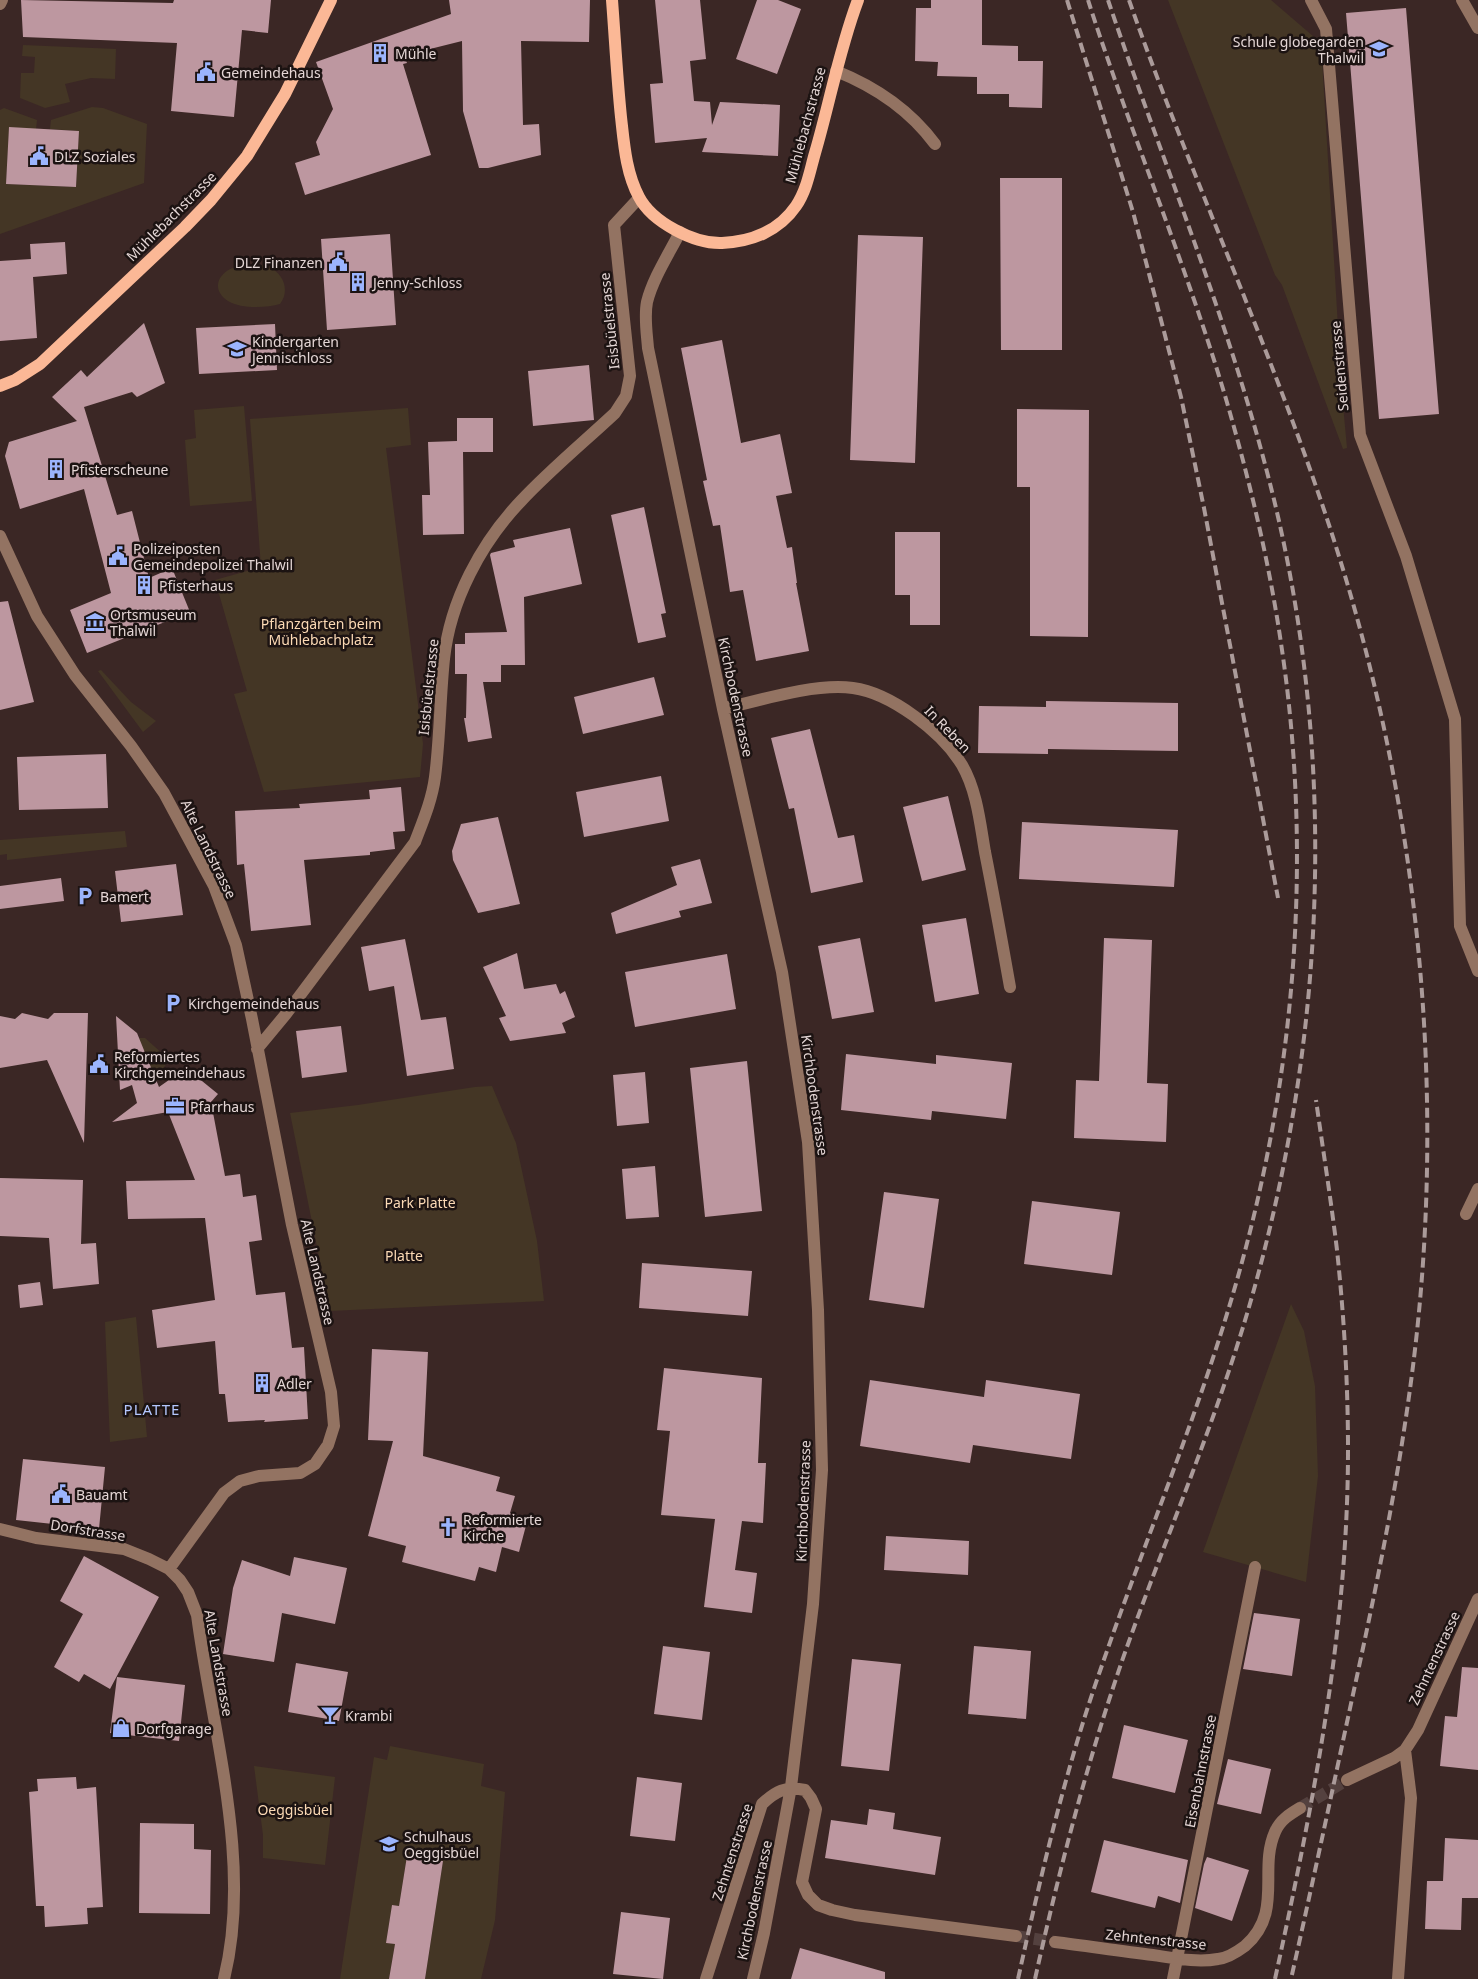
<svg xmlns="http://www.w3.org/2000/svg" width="1478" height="1979" font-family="'Noto Sans',sans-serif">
	<rect width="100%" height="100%" fill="#3b2725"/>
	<path fill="#443625" d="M1168,0h103l50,43 21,351 5,54 -4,1 -61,-164 -7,-10z
		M23,45l93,4 -1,30 -24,-1 -26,6 5,18 -25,6 -25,-10 1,-25h13l1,-16 -13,-1z
		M92,107l11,1 44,16 -3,59 -144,51v-124l4,-2 33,12 -1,9 -27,-1 -3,56 70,3 3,-56 -29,-2 1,-9z
		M241,266c8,0 21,-2 28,1 15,7 21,24 11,37 -14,4 -39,5 -52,-3 -20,-13 -7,-33 13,-35z
		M244,406l8,95 -62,5 -5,-66 11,-2 -2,-28z
		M408,408l3,37 -25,3 37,296 -3,33 -156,15 -30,-98 13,-3 -32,-111 46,-13 -11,-148z
		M101,670l30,32 25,19 -13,11 -45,-61z
		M125,831l2,16 -120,13v-6l-7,1v-15z
		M135,1038h10l19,17 3,5 -2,6 -14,16z
		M492,1086l24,57 21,98 7,60 -214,10 -40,-198 68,-8 117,-18z
		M1291,1304l13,27 11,55 3,90 -12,106 -103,-30z
		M136,1317l11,120 -37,5 -5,-120z
		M390,1746l94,18 -3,22 24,6 -10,128 -14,59h-56l18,-118 -36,-5 -8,50 -7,-1 -6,38 9,1 -6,35h-49l34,-222 13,3z
		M254,1766l81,11 -10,88 -62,-7v-23z"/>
	<path fill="#bd97a0" d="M21,0l152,3 1,-3h97l-3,33 -26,-3 -8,87 -63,-6 6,-68 -154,-6z
		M449,0h141l-1,42 -68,-1 2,84 16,-1 2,31 -53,13h-9l-16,-57 -1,-70 -28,7 -29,10 2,5 -4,1 28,91 -126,40 -10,-32 25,-8 -4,-13 17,-33 -17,-47 135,-48z
		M655,0h45l6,59 -16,2 4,40 16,1 2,23 8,-23 60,3 -2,51 -76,-4 5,-14 -52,5 -5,-59 13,-1z
		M757,0h21l23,9 -24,65 -41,-15z
		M931,0h51v45l36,1v15h25l-1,47 -33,-1v-13h-32v-17l-40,-1 1,-14 -23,-1 1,-53h15z
		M1406,8l33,406 -60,5 -33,-406z
		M9,127l70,4 -3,56 -70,-3z
		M1000,178h62v172h-61z
		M390,234l6,91 -69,5 -6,-91z
		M858,235l65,2 -8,226 -65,-3z
		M65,242l2,32 -34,3 4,61 -37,3v-80l31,-2 -1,-15z
		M144,323l21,60 -28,14 -5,-5 -48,15 33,108 15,-4 17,67 23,-10 18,44 -103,41 -17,-43 41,-17 -27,-104 -64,20 -15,-53 4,-14 68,-21 -25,-24 29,-27 6,7z
		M275,324l2,46 -78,4 -3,-46z
		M722,340l19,103 39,-9 12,59 -16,3 11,52 5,-1 5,36h-1l13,68 -53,10 -13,-71 -13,2 -10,-67 -7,1 -10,-45 4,-1 -26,-132z
		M589,365l5,55 -61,6 -5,-55z
		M1017,409l72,1 -1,227 -58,-1v-149h-13z
		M457,418h36v34h-30l1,82 -41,1 -1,-40h8l-2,-53 29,-1z
		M644,507l22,106 -5,1 5,23 -28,6 -27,-128z
		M570,528l12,56 -58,13 1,68h-24v17h-18l9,56 -24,4 -4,-24h2l1,-44h-12v-30h10v-11l42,-1 -17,-77 1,-2 24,-6 -2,-7z
		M895,532h45v93h-30v-30h-15z
		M8,601l26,101 -34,8v-108z
		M654,677l10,38 -81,19 -9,-37z
		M1046,701l132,2v48l-130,-2v5l-70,-1 1,-47 67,1z
		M810,729l28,109 16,-3 9,47 -52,11 -17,-85 -5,1 -18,-71z
		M106,754l2,54 -89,2 -2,-53z
		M661,776l8,45 -85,16 -8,-45z
		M401,787l4,44 -12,1 2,17 -25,3v3l-66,5 7,65 -60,6 -7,-67 -7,1 -2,-54 65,-3 -1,-4 71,-5 -1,-9z
		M948,796l18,74 -44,11 -19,-74z
		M498,817l22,87 -42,9 -25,-53 -1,-9 9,-27z
		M1022,822l156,8 -4,57 -155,-8z
		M700,859l12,44 -33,8 2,6 -65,17 -5,-21 66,-28 -6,-18z
		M176,864l7,51 -62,7 -6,-51z
		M61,878l3,23 -64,8v-23z
		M966,918l13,76 -44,8 -13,-77z
		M860,938l14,74 -42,7 -14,-73z
		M1104,938l48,2 -5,143 21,1 -2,58 -92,-4 2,-58 23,1z
		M405,939l16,81 25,-3 8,52 -47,7 -13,-90 -25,5 -8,-44z
		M517,953l7,36 32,-5 4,10 5,-3 10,26 -13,6 4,10 -56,8 -11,-23 7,-2 -23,-49z
		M727,954l9,55 -101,18 -10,-55z
		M22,1013l26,6 6,-6h34l-4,130 -37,-83 -47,8v-52l15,3z
		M116,1016l21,17 22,54 27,-19 32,26 -7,8 14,74 15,-2 3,23 13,-2 6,45 -13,2 7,53 29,-3 7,56 12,-1 4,72 -44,3 1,-2 -37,2 -3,-28h-6l-4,-53 -58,7 -5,-38 63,-10 -10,-82 -77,1 -2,-38 69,-1 -27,-68 -56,10 25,-19 -5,-18 -12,5z
		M341,1026l6,46 -45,6 -6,-47z
		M846,1054l90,10v-9l76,8 -6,56 -74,-8 -1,9 -90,-10z
		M747,1061l15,150 -57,6 -15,-149z
		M645,1072l4,51 -32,3 -4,-51z
		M655,1166l4,51 -33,2 -4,-50z
		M0,1178l83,2 -2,64 15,-1 3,41 -46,5 -4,-51 -49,-2z
		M884,1192l55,7 -15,109 -55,-8z
		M1032,1201l88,11 -8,63 -88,-11z
		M642,1263l110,8 -4,45 -109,-8z
		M40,1282l3,23 -23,3 -2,-23z
		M372,1349l56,3 -5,104 77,21 -4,14 19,5 -5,17 18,5 -9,34 -17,-5 -6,25 -17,-5 -4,14 -73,-19 4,-16 -38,-10 25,-95 -25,-1z
		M664,1368l98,10 -4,85h8l-3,60 -21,-2 -7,49 22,3 -5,40 -48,-6 11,-88 -54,-4 9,-84 -13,-1z
		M870,1380l114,17 2,-17 94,14 -9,65 -98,-14 -3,18 -110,-17z
		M23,1459l82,8 -6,62 -83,-9z
		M886,1536l83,5 -1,34 -84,-5z
		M84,1556l75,41 -49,92 -26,-15 -5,8 -25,-15 29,-53 -23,-13z
		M294,1557l53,11 -12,56 -53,-11 -8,49 -51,-8 10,-66 9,-28 48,16z
		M1254,1613l46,6 -8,57 -49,-7z
		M663,1646l47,6 -8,68 -48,-6z
		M974,1646l57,5 -5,68 -58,-5z
		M852,1659l49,5 -12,107 -48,-5z
		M296,1663l52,9 -9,49 -51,-9z
		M1462,1667l16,1v102l-38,-4 5,-50 12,1z
		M117,1677l68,8 -6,56 -69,-8z
		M1124,1725l64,15 -13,53 -63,-15z
		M1228,1759l43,10 -10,45 -44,-10z
		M76,1777l1,12 19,-2 7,120 -16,1 1,16 -43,3 -1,-21h-8l-7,-114 9,-1 -1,-12z
		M637,1777l45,6 -7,58 -45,-5z
		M869,1809l26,4 -2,16 48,8 -6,38 -110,-17 6,-38 36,5z
		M140,1823l54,1v25l17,1 -1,64 -71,-1z
		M1445,1838l33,2v58h-16l-1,32 -36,-1 2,-48h16z
		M1104,1840l84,20 -8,43 -22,-7 -3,12 -64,-16z
		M407,1856l36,5 -18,118h-36l6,-35 -9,-1 6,-38 7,1z
		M1207,1857l42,13 -17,51 -37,-13 9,-44z
		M621,1912l49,6 -7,61 -50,-5z
		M800,1948l85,24v7h-94z"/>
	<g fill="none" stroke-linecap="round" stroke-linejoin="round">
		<path stroke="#54413f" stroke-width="12" stroke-dasharray="12 6" stroke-linecap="butt" d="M1300,1808l47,-28
			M1016,1936l39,6"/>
		<path stroke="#937362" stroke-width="12" d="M1311,0l15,29 34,406 46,121 49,163 5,207 18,45
			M1462,0l16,28
			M0,4l2,-4
			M836,71c40,16 73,38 99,73
			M680,232c-11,22 -27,46 -33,70 -3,15 0,32 1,46l75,361 59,263 26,170 10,168 4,160 -9,134 -22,183 -27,146 -11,46
			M0,536l37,80 38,59 56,71 33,47 50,93 22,59 16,74 40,206 39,167 3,34 -6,19 -13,19 -15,9 -41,3 -19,5 -16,12 -55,76
			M723,709c38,-9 91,-26 130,-21 38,5 89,44 109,77 15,26 18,58 23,87 9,45 17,90 25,135
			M257,1049l29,-35 129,-172c8,-21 17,-42 20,-65 5,-39 5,-79 9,-118 6,-58 37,-116 77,-158 29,-31 63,-59 94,-88l11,-17 4,-20 -16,-151 25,-27
			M1466,1214l12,-25
			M0,1529l36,9 88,11 25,10 20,10 11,11 8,12 9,23c15,116 56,248 27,364
			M1347,1780l47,-22 11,-8 13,-20 60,-131
			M1055,1942c32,4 65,9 98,13 21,3 44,8 65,4 10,-1 19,-7 27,-13 39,-34 13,-76 30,-114 5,-12 15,-18 25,-24
			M706,1979l56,-175c14,-13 23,-18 43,-14l6,8 5,11 -14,73 6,13 10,10 14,5 23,5 161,21
			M1173,1979l82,-412
			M1398,1979l13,-181 -6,-48"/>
		<path stroke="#fbb896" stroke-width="12" d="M612,0c3,39 5,78 9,117 3,27 5,56 18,80 13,25 55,47 83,46 29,-1 57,-12 74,-37 11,-16 14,-36 19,-53 15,-51 24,-103 43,-153
			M0,386l15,-6 25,-16 145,-137 26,-27 36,-44 38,-62 46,-94"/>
		<path stroke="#ab9b9a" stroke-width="4" stroke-dasharray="10 5" stroke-linecap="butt" d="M1067,0l66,212 48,185 23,111 74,390
			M1129,0c73,209 172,410 230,625 65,240 85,494 54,741 -14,112 -37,223 -61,333 -20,93 -40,187 -61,280
			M1018,1979c23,-104 47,-208 82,-308 47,-137 104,-269 142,-409 54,-198 70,-408 40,-612 -12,-85 -32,-168 -56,-251 -40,-135 -95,-265 -138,-399
			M1035,1979c24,-108 51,-213 87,-318 43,-123 96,-243 131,-368 72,-257 84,-525 23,-785 -41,-173 -111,-339 -168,-508
			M1275,1979c38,-174 73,-350 73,-529 0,-67 -4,-134 -11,-200 -6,-50 -14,-100 -21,-150"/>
	</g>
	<defs>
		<g id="school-bare" transform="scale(1.5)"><path d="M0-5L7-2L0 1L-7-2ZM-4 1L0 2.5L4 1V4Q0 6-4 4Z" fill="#9bb4fd" stroke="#1c1312" stroke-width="2.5" paint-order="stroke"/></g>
		<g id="building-bare" transform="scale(1.5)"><path d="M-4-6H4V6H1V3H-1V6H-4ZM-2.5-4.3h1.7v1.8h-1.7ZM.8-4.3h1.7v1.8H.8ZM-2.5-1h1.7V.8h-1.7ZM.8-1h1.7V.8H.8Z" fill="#9bb4fd" stroke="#1c1312" stroke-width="2.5" paint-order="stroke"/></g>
		<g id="civic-bare" transform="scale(1.5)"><path d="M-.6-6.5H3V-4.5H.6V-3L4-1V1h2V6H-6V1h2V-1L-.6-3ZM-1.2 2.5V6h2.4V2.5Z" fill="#9bb4fd" stroke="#1c1312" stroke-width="2.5" paint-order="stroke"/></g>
		<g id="museum-bare" transform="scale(1.5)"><path d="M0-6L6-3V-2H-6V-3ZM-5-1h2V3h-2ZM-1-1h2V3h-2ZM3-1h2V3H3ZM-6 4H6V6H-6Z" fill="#9bb4fd" stroke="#1c1312" stroke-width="2.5" paint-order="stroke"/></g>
		<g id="parking-bare" transform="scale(1.5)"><path d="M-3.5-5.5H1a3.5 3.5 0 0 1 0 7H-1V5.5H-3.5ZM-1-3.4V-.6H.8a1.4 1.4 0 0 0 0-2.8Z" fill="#9bb4fd" stroke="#1c1312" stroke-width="2.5" paint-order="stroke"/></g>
		<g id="office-bare" transform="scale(1.5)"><path d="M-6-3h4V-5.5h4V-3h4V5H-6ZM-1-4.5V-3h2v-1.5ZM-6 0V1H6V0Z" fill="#9bb4fd" stroke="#1c1312" stroke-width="2.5" paint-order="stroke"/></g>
		<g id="church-bare" transform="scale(1.5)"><path d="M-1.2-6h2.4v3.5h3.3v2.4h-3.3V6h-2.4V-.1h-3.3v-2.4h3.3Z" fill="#9bb4fd" stroke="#1c1312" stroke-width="2.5" paint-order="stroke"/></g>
		<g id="bar-bare" transform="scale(1.5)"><path d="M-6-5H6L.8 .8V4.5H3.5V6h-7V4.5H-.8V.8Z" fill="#9bb4fd" stroke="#1c1312" stroke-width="2.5" paint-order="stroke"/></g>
		<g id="shop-bare" transform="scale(1.5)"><path d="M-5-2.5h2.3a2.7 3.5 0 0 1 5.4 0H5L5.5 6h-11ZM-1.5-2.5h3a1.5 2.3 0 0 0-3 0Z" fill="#9bb4fd" stroke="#1c1312" stroke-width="2.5" paint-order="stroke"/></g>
	</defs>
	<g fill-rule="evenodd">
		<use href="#school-bare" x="1379" y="49"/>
		<use href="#building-bare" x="380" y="53"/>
		<use href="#civic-bare" x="206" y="72"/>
		<use href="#civic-bare" x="39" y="156"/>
		<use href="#civic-bare" x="338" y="262"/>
		<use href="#building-bare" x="358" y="282"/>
		<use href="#school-bare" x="237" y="349"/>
		<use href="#building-bare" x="56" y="469"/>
		<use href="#civic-bare" x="118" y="556"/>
		<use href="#building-bare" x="144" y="585"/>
		<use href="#museum-bare" x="95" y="622"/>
		<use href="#parking-bare" x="85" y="896"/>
		<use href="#parking-bare" x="173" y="1003"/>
		<use href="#civic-bare" x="99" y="1064"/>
		<use href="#office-bare" x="175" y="1106"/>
		<use href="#building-bare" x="262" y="1383"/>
		<use href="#civic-bare" x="61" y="1494"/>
		<use href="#church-bare" x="448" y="1527"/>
		<use href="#bar-bare" x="330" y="1715"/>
		<use href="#shop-bare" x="121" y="1728"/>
		<use href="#school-bare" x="389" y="1844"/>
	</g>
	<g text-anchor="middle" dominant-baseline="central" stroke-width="5" stroke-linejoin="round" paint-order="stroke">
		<g font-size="14" fill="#e4d6d5" stroke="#1c1312" text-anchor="start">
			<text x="1364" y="41" text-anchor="end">Schule globegarden<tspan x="1364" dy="16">Thalwil</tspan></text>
			<text x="395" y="53">Mühle</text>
			<text x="221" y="72">Gemeindehaus</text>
			<text x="54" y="156">DLZ Soziales</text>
			<text x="323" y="262" text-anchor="end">DLZ Finanzen</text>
			<text x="373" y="282">Jenny-Schloss</text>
			<text x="252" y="341">Kindergarten<tspan x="252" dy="16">Jennischloss</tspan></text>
			<text x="71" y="469">Pfisterscheune</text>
			<text x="133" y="548">Polizeiposten<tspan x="133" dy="16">Gemeindepolizei Thalwil</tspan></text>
			<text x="159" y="585">Pfisterhaus</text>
			<text x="110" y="614">Ortsmuseum<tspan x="110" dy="16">Thalwil</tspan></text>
			<text x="100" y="896">Bamert</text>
			<text x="188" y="1003">Kirchgemeindehaus</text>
			<text x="114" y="1056">Reformiertes<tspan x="114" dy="16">Kirchgemeindehaus</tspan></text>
			<text x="190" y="1106">Pfarrhaus</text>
			<text x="277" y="1383">Adler</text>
			<text x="76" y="1494">Bauamt</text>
			<text x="463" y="1519">Reformierte<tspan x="463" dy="16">Kirche</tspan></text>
			<text x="345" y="1715">Krambi</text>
			<text x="136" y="1728">Dorfgarage</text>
			<text x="404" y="1836">Schulhaus<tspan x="404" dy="16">Oeggisbüel</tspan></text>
		</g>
		<g font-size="14" fill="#e4d6d5" stroke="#1c1312">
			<text transform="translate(805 125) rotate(-75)">Mühlebachstrasse</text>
			<text transform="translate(171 216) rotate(-45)">Mühlebachstrasse</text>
			<text transform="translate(609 321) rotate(-96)">Isisbüelstrasse</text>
			<text transform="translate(1339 366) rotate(-95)">Seidenstrasse</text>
			<text transform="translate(428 687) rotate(-84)">Isisbüelstrasse</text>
			<text transform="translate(736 697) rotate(78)">Kirchbodenstrasse</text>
			<text transform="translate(948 729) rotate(46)">In Reben</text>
			<text transform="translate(209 849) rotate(64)">Alte Landstrasse</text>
			<text transform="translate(815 1095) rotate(82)">Kirchbodenstrasse</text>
			<text transform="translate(318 1272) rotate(77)">Alte Landstrasse</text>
			<text transform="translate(803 1501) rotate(-88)">Kirchbodenstrasse</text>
			<text transform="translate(88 1530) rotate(9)">Dorfstrasse</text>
			<text transform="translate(1434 1658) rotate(-65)">Zehntenstrasse</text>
			<text transform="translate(219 1663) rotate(80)">Alte Landstrasse</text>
			<text transform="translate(1200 1771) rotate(-79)">Eisenbahnstrasse</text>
			<text transform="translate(732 1852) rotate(-72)">Zehntenstrasse</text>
			<text transform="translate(754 1900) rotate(-78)">Kirchbodenstrasse</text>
			<text transform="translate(1156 1939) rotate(6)">Zehntenstrasse</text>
		</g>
		<g font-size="14" fill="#fcdab5" stroke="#1c1312">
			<text x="321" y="623">Pflanzgärten beim<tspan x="321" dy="16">Mühlebachplatz</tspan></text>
			<text x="420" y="1202">Park Platte</text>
			<text x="404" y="1255">Platte</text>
			<text x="295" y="1809">Oeggisbüel</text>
		</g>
		<g font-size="15" letter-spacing="1" fill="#b4c7fe" stroke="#1c1312">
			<text x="152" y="1409">PLATTE</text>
		</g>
	</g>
</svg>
